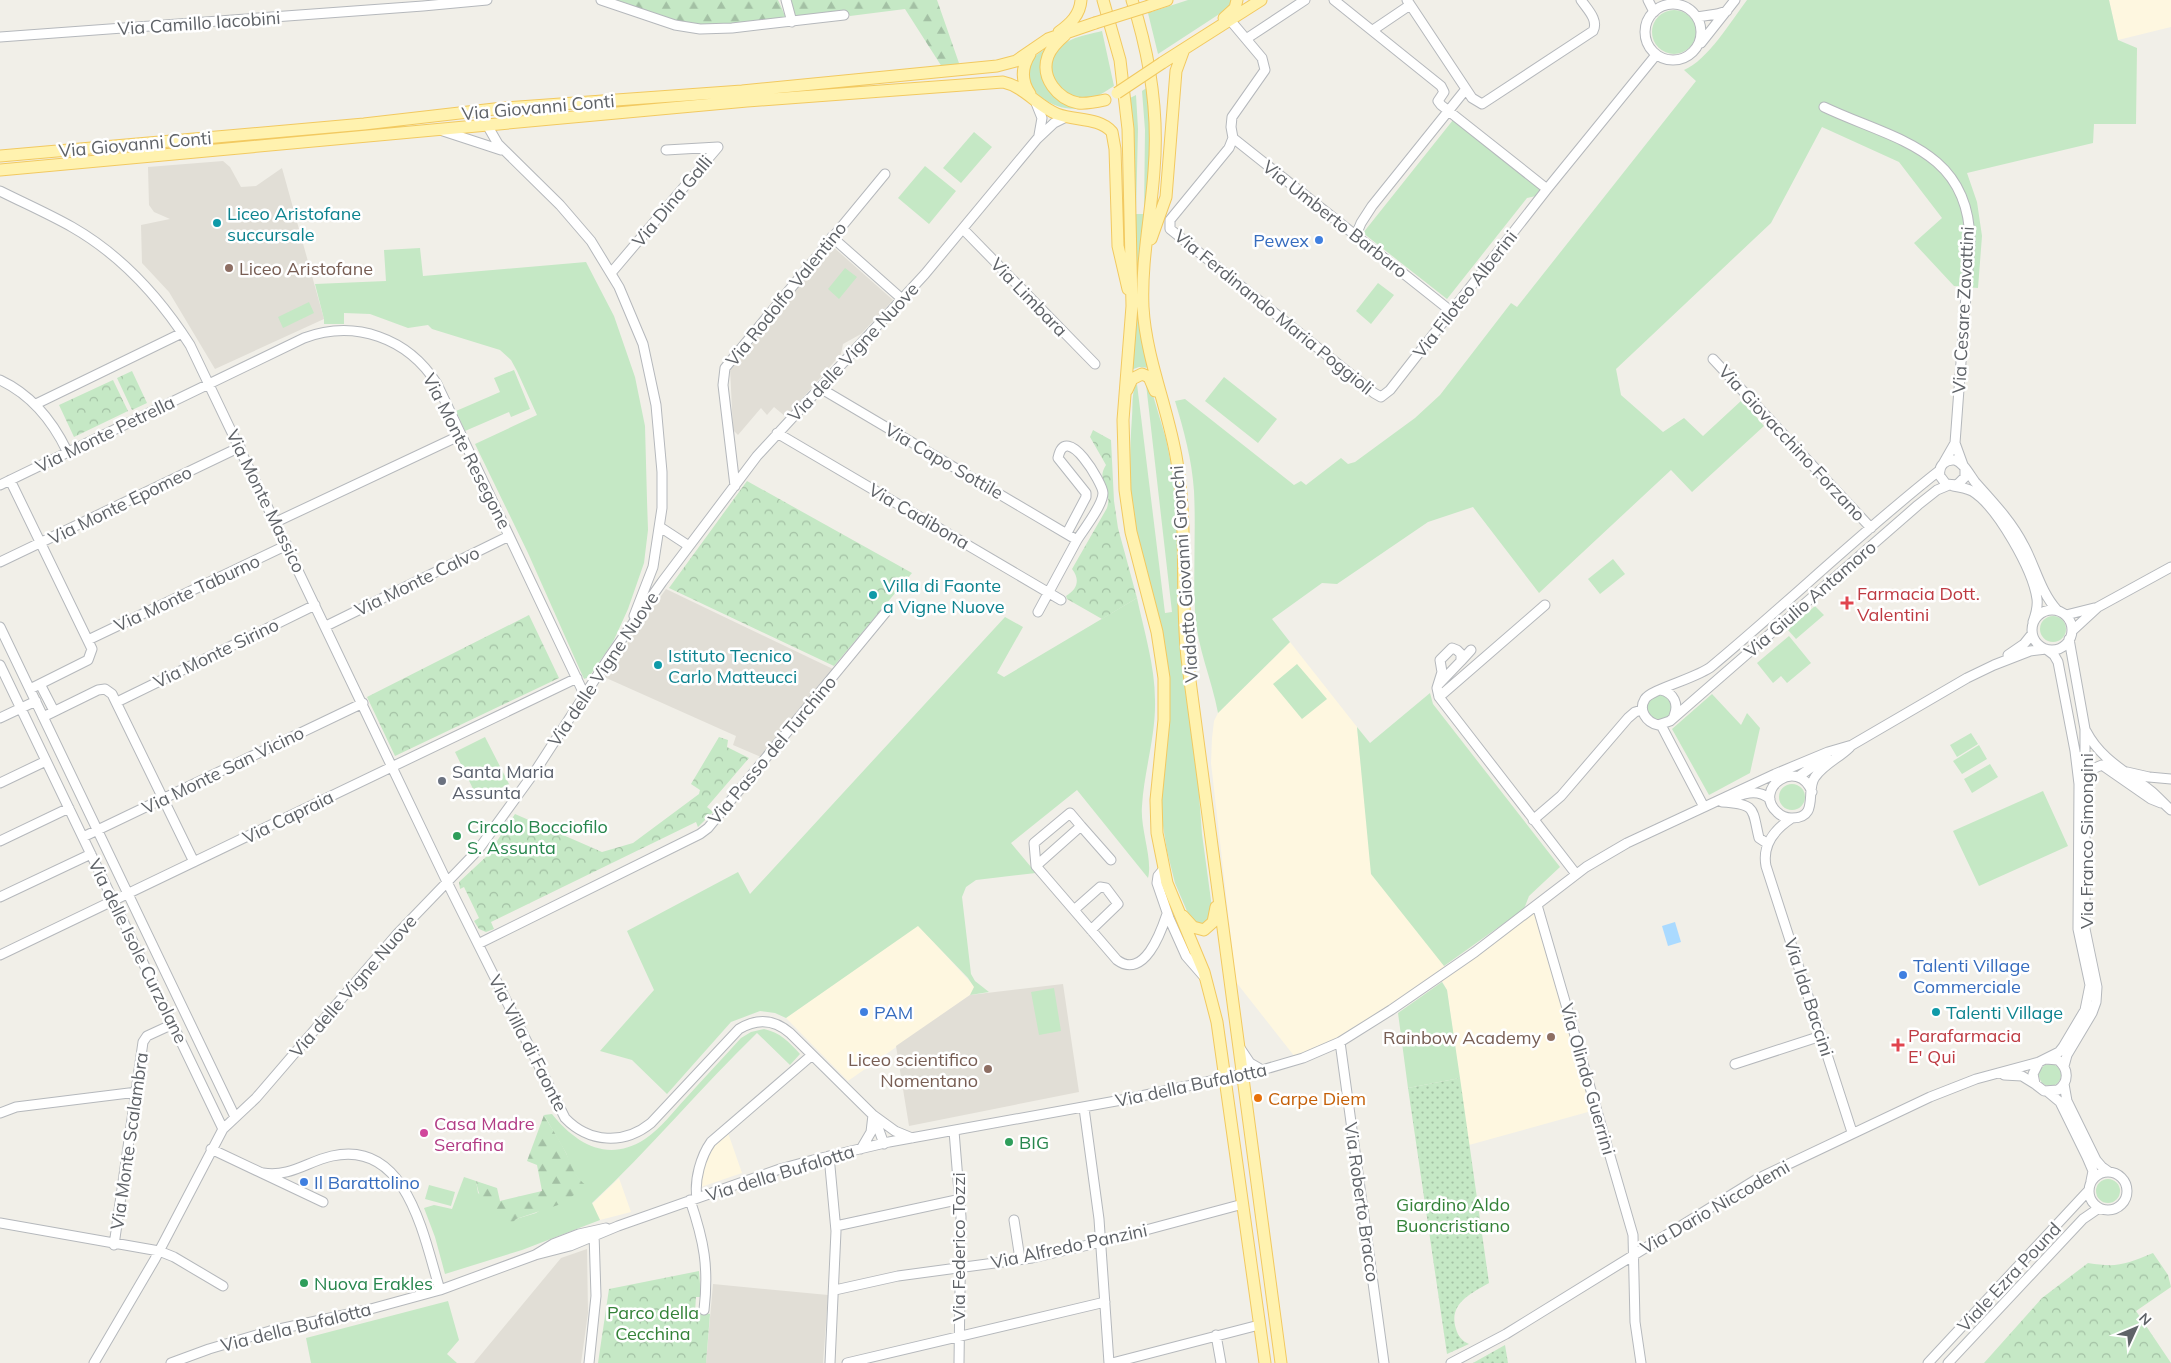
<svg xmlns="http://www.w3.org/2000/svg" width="2171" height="1363" font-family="Mulish,sans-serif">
	<defs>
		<pattern id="forest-firs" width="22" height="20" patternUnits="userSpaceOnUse" patternTransform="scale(1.25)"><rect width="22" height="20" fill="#c5e8c5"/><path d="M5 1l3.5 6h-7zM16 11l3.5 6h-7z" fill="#a3c0a4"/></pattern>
		<pattern id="park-crowns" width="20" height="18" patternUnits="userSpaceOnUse" patternTransform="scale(1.25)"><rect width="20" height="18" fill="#c5e8c5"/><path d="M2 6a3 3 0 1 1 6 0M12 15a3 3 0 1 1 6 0" fill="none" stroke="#a3c0a4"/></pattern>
		<pattern id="garden-dots" width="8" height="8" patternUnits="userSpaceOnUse" patternTransform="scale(1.25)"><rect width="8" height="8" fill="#c5e8c5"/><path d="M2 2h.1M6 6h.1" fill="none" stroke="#a3c0a4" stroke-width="1.8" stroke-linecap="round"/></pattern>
	</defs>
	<rect width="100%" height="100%" fill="#f1efe8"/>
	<path fill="#fef7e0" d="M2109,0h62v27l-53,13z
		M1290,642l67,85 15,147 75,95 -114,73 -38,15 -59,-75 -25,-219 1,-25 2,-17 4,-8z
		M1535,909l60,201 -126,35 -22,-155 -6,-11z
		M918,925l57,62 -5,8 -122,86 -62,-63z
		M727,1130l15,43 -44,15 9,-37z
		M619,1178l12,34 -31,8 -8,-16z"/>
	<path fill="#e1ded6" d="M223,161l7,6 11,20 15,-1 26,-18 42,151 -109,50 -46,-77 -27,-29 -1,-38 29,-6 -16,-7 -5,-7 -1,-38z
		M831,245l62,55 -32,34 -18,10 -2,10 -55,63 -12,-10 -7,8 -6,-7 -23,27 -5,-5 -3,-62z
		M666,589l167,80 -72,88 -28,-12 3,-9 -132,-59z
		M1063,984l16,108 -170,34 -13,-80 74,-51z
		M587,1249l1,64 -7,50h-107l87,-105z
		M713,1284l115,11 -5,68h-117z"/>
	<path fill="#c5e8c5" d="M1188,0h44l-5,9 -69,45 -10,-41z
		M1747,0h362l9,40 19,8 -1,76h-42l-1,19 -126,30 10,29 5,34 -4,52 -24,-2 -40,-43 28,-25 -43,-56 -77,-35 -51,96 -155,146 5,26 42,37 21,-14 19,18 39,-36 22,26 -72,66 -21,-22 -132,123 -66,-86 -45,15 -91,62 -15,-1 -50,36 18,23 -72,71c-6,-33 -21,-66 -23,-100 -2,-41 1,-82 -1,-122 -2,-31 -10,-60 -19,-90l10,-2 109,86 7,-4 5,4 35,-27 7,6 7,-2 60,-44 25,-23 71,-92 6,4 179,-226 -12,-11c24,-10 47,-49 63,-70z
		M1652 32a22 22 0 1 1 44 0a22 22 0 1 1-44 0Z
		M1102,31l12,55c-31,20 -31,18 -60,-3 -1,-6 -4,-14 -3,-20 4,-24 32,-27 51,-32z
		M1048,47l-5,28 41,32c-23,8 -63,-13 -55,-41 2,-9 12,-14 19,-19z
		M1148,87l3,75 -8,75 7,131 -11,-1 -8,3 2,-241 -3,-31 6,-3 2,34 -2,85h8l1,-84 -3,-39z
		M1453,120l88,70 -5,6 -9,2 -80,101 -84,-66z
		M974,132l18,15 -31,36 -18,-15z
		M925,166l31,25 -27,33 -31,-26z
		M420,248l3,28 163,-14 28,54 21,61 10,49 2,74 1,30 -4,33 -16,46 -15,33 -24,35 -5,2 -56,-126 -53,-109 62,-29 -20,-44 -6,-11 -11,-10 -68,-21 -4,-4 -20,3 -38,-14 -26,-1v11h-20v-5l-9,-35 71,-3 -2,-31z
		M845,268l12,9 -18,22 -11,-10z
		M1378,283l16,12 -23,29 -15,-13z
		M309,302l5,11 -31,15 -5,-11z
		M514,370l16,39 -19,8 -2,-5 -44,19 -9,-20 44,-19 -6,-14z
		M1224,377l53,42 -19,24 -53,-42z
		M1137,384l28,229 7,-1 -26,-228 4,1 16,54 10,50 26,345 11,81 -10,13 -13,-10 -15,-35 -8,-32 -7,-44 8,-140c-6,-41 -21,-81 -30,-121 -9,-41 -9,-88 -6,-129 1,-10 -1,-26 5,-33z
		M1613,559l12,15 -25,20 -12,-15z
		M1137,598c7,33 18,68 18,102 1,36 -11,71 -13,106 -2,23 11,53 6,72l-71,-88 -66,53 25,30 -60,7 -10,7 -4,10 9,77 4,7 14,11 -19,3 4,-8 -6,-9 -50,-52 -132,92 -11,-5 -15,-2 -29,11 -64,72 -35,-34 -32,-9 54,-61 -27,-59 111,-59 12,22 255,-277 18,10 -26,46 7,4z
		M1815,606l9,9 -28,24 -8,-9z
		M2040 629a13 13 0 1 1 26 0a13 13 0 1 1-26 0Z
		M1789,636l22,27 -24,20 -6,-7 -8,7 -16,-20z
		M1297,664l30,35 -25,20 -29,-35z
		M1430,693l3,11 127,163 -31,29 -5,13 -80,57 -73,-92 -14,-147 13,16z
		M1712,694l29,31 6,-12 13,15 -10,45 -41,22 -37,-66z
		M1647 707a13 13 0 1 1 26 0a13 13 0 1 1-26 0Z
		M1971,733l7,11 -21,13 -7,-12z
		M485,737l24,47 -31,15 -23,-47z
		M1979,745l8,14 -25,15 -9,-13z
		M1990,764l8,13 -26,16 -8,-14z
		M1779 797a13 13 0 1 1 26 0a13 13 0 1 1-26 0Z
		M2043,791l25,55 -89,40 -26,-55z
		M1442,982l5,8 13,88 -52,10 -10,-75z
		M1054,988l7,43 -22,4 -8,-43z
		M764,1029c17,4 24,12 36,25l-10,11 -33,-32c-57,55 -107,116 -165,170l8,17 -78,30 -77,24 -10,-37 -11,-29 10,-3 18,4 12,-32 12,4 2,12 38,26 20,-6 45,-31 -9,-12 -6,-17 -22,-38 8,-1c24,30 56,49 93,25 16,-11 28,-27 41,-41 18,-20 37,-40 55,-60l10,-6z
		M2039 1075a11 11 0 1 1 22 0a11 11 0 1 1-22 0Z
		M2096 1191a12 12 0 1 1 24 0a12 12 0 1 1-24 0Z
		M429,1185l26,7 -4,14 -26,-7z
		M448,1301l11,39 -12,14 10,9h-146l-5,-25z"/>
	<path fill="url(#forest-firs)" d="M612,0h166l9,20 -42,4 -63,1z
		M789,0h148l23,66 -18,1 -37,-58 -55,7 -2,-3 -53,6z
		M544,1115c7,13 16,25 22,38 6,13 9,25 21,33l-26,18 -45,15 -5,5c-21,-1 -32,-25 -35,-43l21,7 3,13 42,-10 -5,-26 -10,-4z"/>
	<path fill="url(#park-crowns)" d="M132,371l15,32 -15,7 -15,-32z
		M113,380l15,31 -54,26 -15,-32z
		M1093,430l18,10 3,61 4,27 19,70 -35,21 -35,-20 -1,-3c12,-7 14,-17 6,-27l35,-61c6,-22 -12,-26 -1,-43l-16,-28z
		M747,481l165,92 -78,93 -165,-78z
		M529,615l30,63 -164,78 -28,-59z
		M719,737l9,3 -1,7 22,11 -42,49 6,5 -15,15 -2,-5 -205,100 3,7 -8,3 -7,-3 -5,-8 5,-3 -15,-31 -4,2 -1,-7 28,-26 28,-42 87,38 31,-9 66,-49 1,-4 -9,-6z
		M2153,1253l15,22 3,12 -35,24 35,52h-187l58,-65 46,-35c30,5 38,1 65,-10z
		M699,1271l2,26h-5l-1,15 15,2 -4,49h-108l11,-74z"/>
	<path fill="url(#garden-dots)" d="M1460,1078l29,205c-19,11 -41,21 -33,46 2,7 6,12 13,15l-22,10 -39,-266z
		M1505,1345l3,18h-35z"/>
	<path fill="#aadaff" d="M1675,922l6,20 -13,4 -6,-20z"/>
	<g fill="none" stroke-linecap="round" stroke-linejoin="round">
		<g stroke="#b5b8bc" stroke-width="11">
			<path id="minor" d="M601,0l74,25 25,4 32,-1 112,-13
				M786,0l6,22
				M1305,0l-59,39 16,19 3,12 -33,47 -1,10 2,11 219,174
				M1334,0l107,86 3,6 -6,9 3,4 106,84
				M1407,0l65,98 10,6 111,-73c6,-11 -6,-22 -12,-31
				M1648,0l6,12
				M1645 32a28 28 0 1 1 56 0a28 28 0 1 1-56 0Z
				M1697,17l20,-3 10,-3
				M1230,20l16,19
				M1373,30l37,-25
				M0,37l423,-31 64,-6
				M1701,43l34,-43
				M1036,103l6,15 -3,17
				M1824,107c67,32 145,41 146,134l-15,202
				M479,111l19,33 62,61 31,36 28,46 24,57 13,61 6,67v36l-9,59 -19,49
				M443,131l58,19
				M1233,138l-4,10 -59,72v9l204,164 7,4 9,-7 157,-201 109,-134
				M0,191c24,12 49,23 72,36 49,28 88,71 118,118l257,537 118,236c24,25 59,27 86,5l88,-94c18,-11 35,-10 51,4l83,82 22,16 17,7
				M963,229l132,135
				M1356,235l5,-12 11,-17 94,-117
				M832,237l70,62
				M611,273l107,-126 -52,3
				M1713,359l158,169
				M0,380c32,15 52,40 67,71
				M820,388l257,152c7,-11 26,-35 26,-47 0,-9 -37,-73 -45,-35l28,35v4l-19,36
				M36,404l146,-71
				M777,433l284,167
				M1943,464l12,-21 8,22
				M1965,469v8l-8,8 -11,-1 -6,-8c-2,-10 5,-17 15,-16 9,3 14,14 20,22 18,20 37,40 49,64 11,20 17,47 33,64
				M1940,470c-79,62 -151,132 -228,196 -14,12 -61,23 -67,33 -7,11 1,23 13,26l12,-4 248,-216 19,-15 12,-5
				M10,480l82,169 -4,11 -58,29
				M0,485l304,-147c51,-19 104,0 133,46l148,312
				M735,486l-12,-101 2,-17 160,-194
				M1953,486c7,1 13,2 19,5 25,15 61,79 65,108 1,8 -1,15 -4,23
				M276,522l185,-87
				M660,527l29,19
				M0,562l240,-115
				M1545,605l-106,92 137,177
				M2032 630a20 20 0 1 1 40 0a20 20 0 1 1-40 0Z
				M1038,612l39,-72
				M2066,615l28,-7
				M326,626l183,-90
				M0,627l235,490
				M2072,631l26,-24 73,-40
				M88,640l199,-95
				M2008,655l16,-11 8,-10
				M1461,661l10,-11
				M0,665l223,464
				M40,684l14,27
				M1438,685l23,-24v-7l-4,-4 -5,-2 -12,12 2,12 -5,16 2,9
				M1661,690c13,3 18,14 13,26
				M117,702l198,-97
				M43,717l55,-27 7,-1 7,5 82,168
				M0,718l36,-17
				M1661,725l43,82
				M2086,731c15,29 41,41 65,60 7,6 13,13 20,19
				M2127,772l22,5 22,2
				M2086,774l4,-4 12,-5 49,34 10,4
				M1798,777l29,-21
				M0,783l46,-22
				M1812,792c-14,-36 -60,-3 -35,20 4,4 8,6 14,6 29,1 14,-28 24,-41 9,-13 24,-19 35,-30
				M1735,797c13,-5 24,-7 35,2
				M1722,802c35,2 30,7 37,36l9,6
				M1792,818c-17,11 -30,27 -26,48l86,266
				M1533,820l28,-24 67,-78 7,-6 7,-2
				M1081,826l30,34
				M83,837l280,-134
				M0,841l69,-33
				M1036,866l45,-40 -11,-13 -36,30 2,23 81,94c27,20 44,-28 50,-46
				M1163,870l-5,6 -1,7 12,35 17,38 20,23
				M0,897l91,-43
				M1537,905l96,330 2,87 6,41
				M1074,910l26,-23 6,1 12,16 -27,26
				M478,944l222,-110 8,-6 178,-216
				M0,955l577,-277
				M1340,1042l44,321
				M1240,1048l10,15 12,7
				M2039,1062l-6,12 2,10 9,7 14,-1c11,-8 11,-21 0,-30l-12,-1
				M1735,1064l86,-28
				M2064,1066l3,-11 25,-42 4,-11 1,-15 -12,-58v-200l-16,-90
				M2004,1075l18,1 13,8
				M2064,1084l3,17 29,59 6,7 7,5
				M2048,1092l12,10 27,55 6,14 -2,10
				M1084,1108l15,111 10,144
				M0,1113l16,-6 121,-15
				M875,1119l9,25
				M954,1131l7,86 -2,146
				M211,1149l112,53
				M861,1149l10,-17 2,-17
				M829,1156l7,75 -6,132
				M2089 1191a19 19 0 1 1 38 0a19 19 0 1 1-38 0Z
				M263,1173c28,4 43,-11 69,-17 76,-17 92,83 108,134
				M697,1198c-3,-18 4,-42 14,-56l101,-87
				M690,1200c14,41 19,67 14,110
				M1014,1220l6,39
				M0,1223l159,28 15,6 49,29
				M836,1226l125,-27
				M114,1245l29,-203 4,-6 26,-12
				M535,1255l35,-9 48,-20 162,-57 33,-9 76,-18 238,-43 135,-29 41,-12 37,-16 51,-32 84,-58 111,-85 41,-24 148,-69 53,-22 24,-7 115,-67 27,-13 36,-14 16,-2
				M835,1290l63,-14 134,-18 69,-16 142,-38
				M1216,1335l5,28
				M94,1363l61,-104 68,-130 33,-31 142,-165 80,-83 58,-80 74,-114 52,-74 95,-126 168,-182 112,-135 17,-16 12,-6
				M171,1363l38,-14 61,-18 97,-21 73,-20 95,-35 18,-11 26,-10 27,-6
				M589,1363l7,-67 -2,-63
				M847,1363l258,-61
				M1112,1363l147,-38
				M1451,1363l55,-29 251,-155 173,-82 46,-18 63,-17 20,-10 4,-5 22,-37 5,-25 -12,-56 1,-145 -4,-33 -17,-89 -4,-7 -8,-6
				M1928,1363l161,-173
				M1948,1363l135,-144 16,-11"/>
		</g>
		<g stroke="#f2c960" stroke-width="13">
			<path id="major" d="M1103,0l17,60 8,69 4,177 -9,114 2,70 6,42 26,100 7,46v42l-8,80 1,33 10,50 37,89 13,50 48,341
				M1132,0c18,56 27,113 22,171 -3,45 -13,90 -11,136 3,53 26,103 34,155 11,65 3,131 10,196l94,705
				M1149,6l18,-6
				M1224,18l11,-10 2,-8
				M1059,32c11,-8 21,-17 22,-32
				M1065,35c-7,6 -14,13 -17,21 -8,22 10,43 30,47 9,1 18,-1 27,-3
				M1030,54c-9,14 -9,27 0,40
				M1162,63l99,-63
				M0,156l364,-32 139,-16 239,-17 255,-25 19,-5 32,-22 47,-16
				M0,170l747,-69 256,-19c22,5 34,24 54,32 18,7 42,3 55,18l3,17 3,97 10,43
				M1151,239l15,-42 10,-126 8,-22
				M1127,390l5,-11 10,-5 7,3 6,14
				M1183,916l10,11 11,3 9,-8 3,-15"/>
		</g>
		<use href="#minor" stroke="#fff" stroke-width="9"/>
		<use href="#major" stroke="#fff2af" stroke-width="11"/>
		<g stroke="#f2c960" stroke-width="13" stroke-linecap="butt">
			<path id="major-bridge" d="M1095,23l54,-17
				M1117,93l45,-30"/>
		</g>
		<use href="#major-bridge" stroke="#fff2af" stroke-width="11"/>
	</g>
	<g fill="#0f9aa8" stroke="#fff" stroke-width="2">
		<circle cx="217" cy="223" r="5"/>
		<circle cx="873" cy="595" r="5"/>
		<circle cx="658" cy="665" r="5"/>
		<circle cx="1936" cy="1012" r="5"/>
	</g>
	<g fill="#3f7fe0" stroke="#fff" stroke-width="2">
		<circle cx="1319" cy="240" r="5"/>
		<circle cx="1903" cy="975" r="5"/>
		<circle cx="864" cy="1012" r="5"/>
		<circle cx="304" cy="1182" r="5"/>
	</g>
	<g fill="#8d6e63" stroke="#fff" stroke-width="2">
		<circle cx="229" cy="268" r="5"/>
		<circle cx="1551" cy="1037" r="5"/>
		<circle cx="988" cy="1069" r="5"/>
	</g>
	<g fill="#e0444e" stroke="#fff" stroke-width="2">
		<path d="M1844.5 595.5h5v5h5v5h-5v5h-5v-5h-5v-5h5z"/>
		<path d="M1895.5 1037.5h5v5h5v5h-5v5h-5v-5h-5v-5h5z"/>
	</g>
	<circle fill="#6b7280" stroke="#fff" stroke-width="2" cx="442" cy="781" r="5"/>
	<g fill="#2e9e5b" stroke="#fff" stroke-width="2">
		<circle cx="457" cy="836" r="5"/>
		<circle cx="1009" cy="1142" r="5"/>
		<circle cx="304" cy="1283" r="5"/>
	</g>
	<circle fill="#e8710a" stroke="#fff" stroke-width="2" cx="1258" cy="1098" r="5"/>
	<circle fill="#d1479c" stroke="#fff" stroke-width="2" cx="424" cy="1133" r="5"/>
	<g text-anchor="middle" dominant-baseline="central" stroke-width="5" stroke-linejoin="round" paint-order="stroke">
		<g font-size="18" fill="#5f6368" stroke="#fff">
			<text transform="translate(199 23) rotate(-4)">Via Camillo Iacobini</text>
			<text transform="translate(538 107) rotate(-5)">Via Giovanni Conti</text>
			<text transform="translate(135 144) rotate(-5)">Via Giovanni Conti</text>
			<text transform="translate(672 201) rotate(-50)">Via Dina Galli</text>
			<text transform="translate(1335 219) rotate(38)">Via Umberto Barbaro</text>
			<text transform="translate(786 294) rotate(-51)">Via Rodolfo Valentino</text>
			<text transform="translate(1465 294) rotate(-52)">Via Filoteo Alberini</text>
			<text transform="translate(1029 297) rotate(46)">Via Limbara</text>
			<text transform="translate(1963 310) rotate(-87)">Via Cesare Zavattini</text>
			<text transform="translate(1274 312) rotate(39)">Via Ferdinando Maria Poggioli</text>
			<text transform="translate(853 352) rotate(-47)">Via delle Vigne Nuove</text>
			<text transform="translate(105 434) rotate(-26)">Via Monte Petrella</text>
			<text transform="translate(1792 443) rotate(47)">Via Giovacchino Forzano</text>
			<text transform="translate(467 451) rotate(63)">Via Monte Resegone</text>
			<text transform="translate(944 461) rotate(30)">Via Capo Sottile</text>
			<text transform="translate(266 501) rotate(64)">Via Monte Massico</text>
			<text transform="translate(120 505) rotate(-26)">Via Monte Epomeo</text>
			<text transform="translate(919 516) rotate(30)">Via Cadibona</text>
			<text transform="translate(1184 574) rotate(-94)">Viadotto Giovanni Gronchi</text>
			<text transform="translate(417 581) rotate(-26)">Via Monte Calvo</text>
			<text transform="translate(187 593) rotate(-25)">Via Monte Taburno</text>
			<text transform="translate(1810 599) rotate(-41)">Via Giulio Antamoro</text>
			<text transform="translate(216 653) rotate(-26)">Via Monte Sirino</text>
			<text transform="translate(603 669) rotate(-56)">Via delle Vigne Nuove</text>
			<text transform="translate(772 750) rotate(-50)">Via Passo del Turchino</text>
			<text transform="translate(223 770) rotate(-26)">Via Monte San Vicino</text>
			<text transform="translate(288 817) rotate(-26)">Via Capraia</text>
			<text transform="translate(2086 841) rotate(-90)">Via Franco Simongini</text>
			<text transform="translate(138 951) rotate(64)">Via delle Isole Curzolane</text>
			<text transform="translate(353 986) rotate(-49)">Via delle Vigne Nuove</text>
			<text transform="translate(1809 997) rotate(72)">Via Ida Baccini</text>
			<text transform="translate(528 1043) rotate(63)">Via Villa di Faonte</text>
			<text transform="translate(1588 1079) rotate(74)">Via Olindo Guerrini</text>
			<text transform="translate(1191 1085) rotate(-12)">Via della Bufalotta</text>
			<text transform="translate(129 1141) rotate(-82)">Via Monte Scalambra</text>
			<text transform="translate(780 1173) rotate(-17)">Via della Bufalotta</text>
			<text transform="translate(1362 1202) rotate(82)">Via Roberto Bracco</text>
			<text transform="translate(1715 1207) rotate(-30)">Via Dario Niccodemi</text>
			<text transform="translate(1069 1246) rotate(-12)">Via Alfredo Panzini</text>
			<text transform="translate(958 1247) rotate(-90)">Via Federico Tozzi</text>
			<text transform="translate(2009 1277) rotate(-47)">Viale Ezra Pound</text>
			<text transform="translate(296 1327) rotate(-14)">Via della Bufalotta</text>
		</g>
		<g font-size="18" fill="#0d838f" stroke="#fff" text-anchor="start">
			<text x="227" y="213">Liceo Aristofane<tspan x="227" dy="21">succursale</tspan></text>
			<text x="883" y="585">Villa di Faonte<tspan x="883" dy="21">a Vigne Nuove</tspan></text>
			<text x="668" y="655">Istituto Tecnico<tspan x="668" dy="21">Carlo Matteucci</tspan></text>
			<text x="1946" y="1012">Talenti Village</text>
		</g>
		<g font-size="18" fill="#366cbe" stroke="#fff" text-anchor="start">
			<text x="1309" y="240" text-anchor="end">Pewex</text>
			<text x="1913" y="965">Talenti Village<tspan x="1913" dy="21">Commerciale</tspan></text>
			<text x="874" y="1012">PAM</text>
			<text x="314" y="1182">Il Barattolino</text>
		</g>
		<g font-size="18" fill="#785e54" stroke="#fff" text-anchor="end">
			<text x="239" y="268" text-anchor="start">Liceo Aristofane</text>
			<text x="1541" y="1037">Rainbow Academy</text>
			<text x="978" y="1059">Liceo scientifico<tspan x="978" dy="21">Nomentano</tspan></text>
		</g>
		<g font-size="18" fill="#be3a42" stroke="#fff" text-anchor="start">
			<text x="1857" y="593">Farmacia Dott.<tspan x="1857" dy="21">Valentini</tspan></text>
			<text x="1908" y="1035">Parafarmacia<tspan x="1908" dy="21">E' Qui</tspan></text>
		</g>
		<g font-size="18" fill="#5b616d" stroke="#fff" text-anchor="start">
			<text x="452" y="771">Santa Maria<tspan x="452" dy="21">Assunta</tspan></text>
		</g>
		<g font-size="18" fill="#27864d" stroke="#fff" text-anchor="start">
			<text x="467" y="826">Circolo Bocciofilo<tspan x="467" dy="21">S. Assunta</tspan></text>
			<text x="1019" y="1142">BIG</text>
			<text x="314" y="1283">Nuova Erakles</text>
		</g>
		<g font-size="18" fill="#c56008" stroke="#fff" text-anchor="start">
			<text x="1268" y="1098">Carpe Diem</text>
		</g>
		<g font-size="18" fill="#b23c85" stroke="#fff" text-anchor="start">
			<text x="434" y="1123">Casa Madre<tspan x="434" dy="21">Serafina</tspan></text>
		</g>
		<g font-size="18" fill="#348238" stroke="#fff">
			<text x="1453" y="1204">Giardino Aldo<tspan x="1453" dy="21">Buoncristiano</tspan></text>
			<text x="653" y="1312">Parco della<tspan x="653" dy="21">Cecchina</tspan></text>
		</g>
	</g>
	<g transform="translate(2136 1328) rotate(46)" stroke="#ffffff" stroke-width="4" paint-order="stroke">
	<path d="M0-4L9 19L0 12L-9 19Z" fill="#5f6368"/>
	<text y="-8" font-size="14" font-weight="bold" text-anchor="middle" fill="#5f6368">N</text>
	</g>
</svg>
